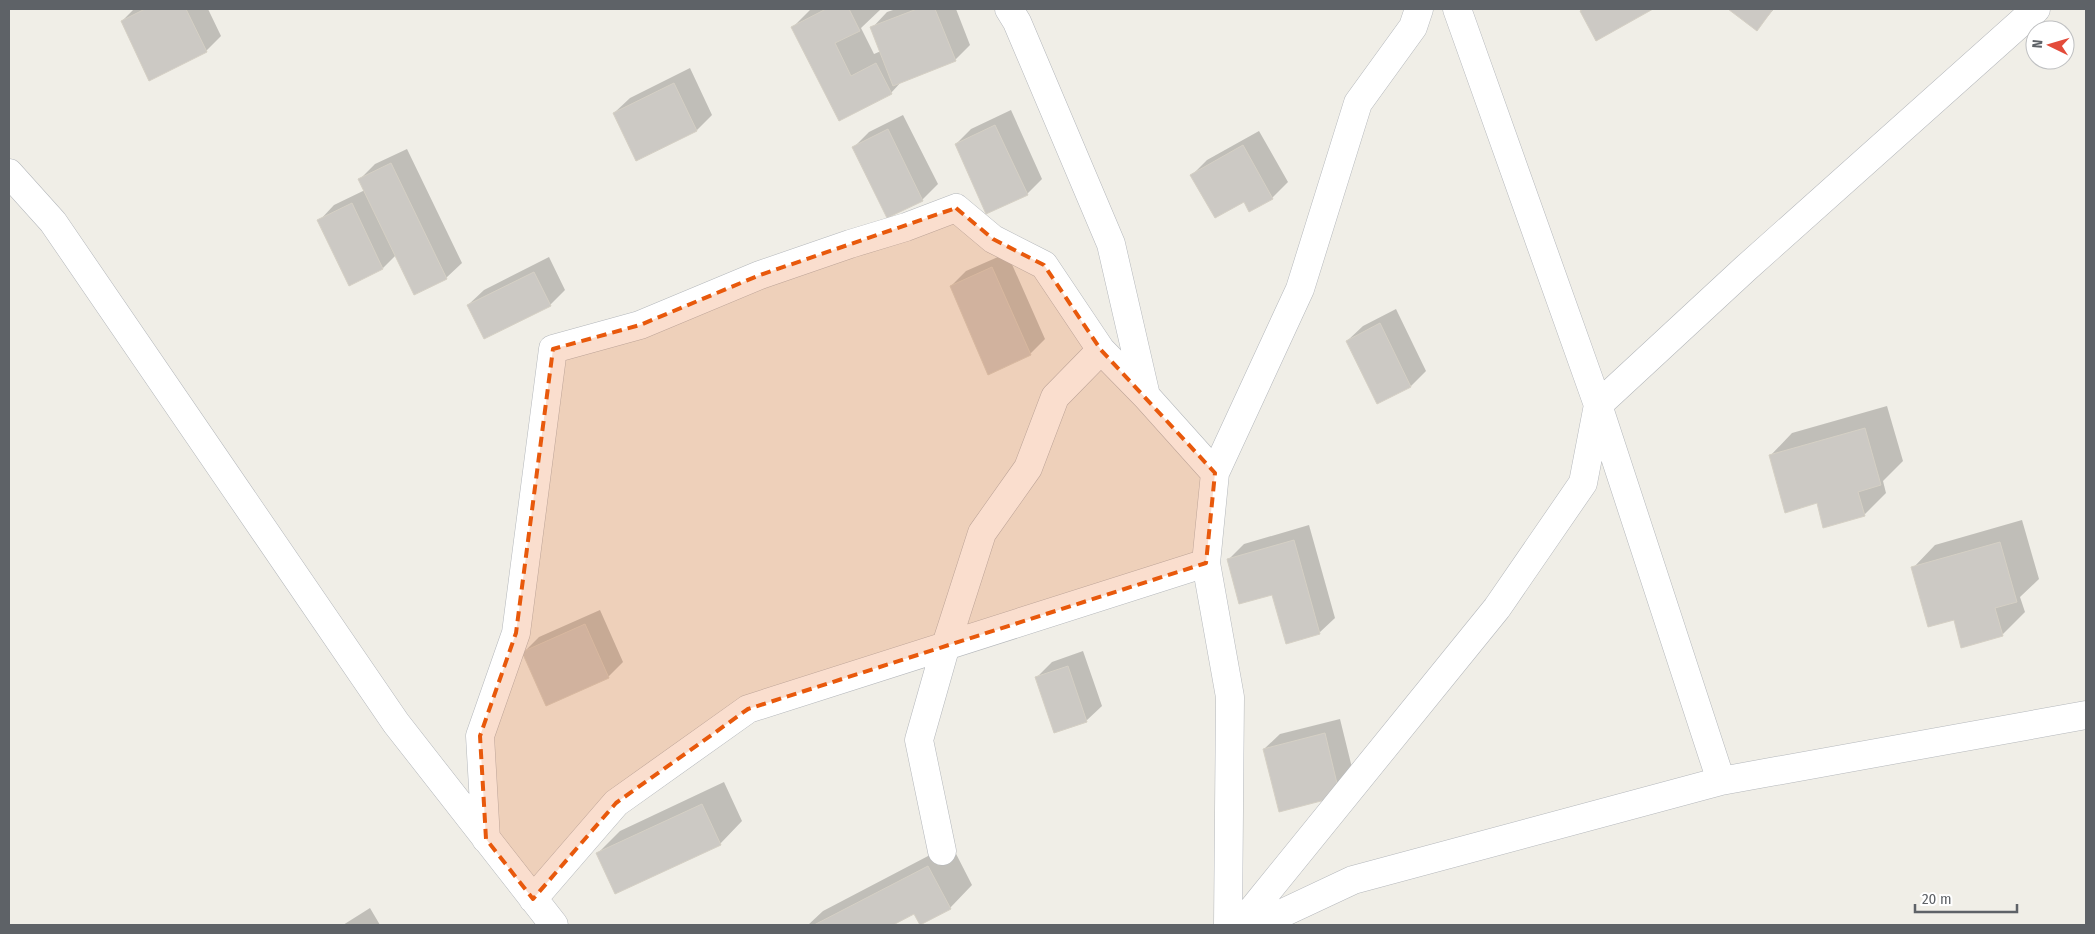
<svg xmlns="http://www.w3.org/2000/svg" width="2095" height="934" font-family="'Fira Sans Condensed',sans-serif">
	<rect width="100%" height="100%" fill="#f0eee7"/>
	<path fill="#0003" d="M134,9h74l13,27 -15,15 -84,-30z
		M811,9h70l-20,19 13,26 7,-3 -9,-23 15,-16 9,-3h60l14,36 -15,15 -53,21 -11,12 -52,26 -46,-92z
		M1583,9h67l-53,30 -16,-28z
		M1730,9h44l-17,20z
		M690,68l22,47 -15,15 -61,29 -22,-46 16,-15z
		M1011,110l31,69 -15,15 -71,-50 15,-15z
		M903,115l35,69 -16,16 -68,-53 15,-15z
		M1259,131l29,51 -16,16 -22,12 -5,-10 -53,-25 15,-15z
		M407,149l55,114 -16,15 -50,-23 -13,13 -64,-47 15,-16 31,-15 -5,-11 15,-15z
		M1007,253l38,86 -15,15 -79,-68 15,-15z
		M549,257l16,33 -15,15h-82l16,-15z
		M1396,309l30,62 -15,15 -64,-45 16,-15z
		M1887,406l16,55 -20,20 3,12 -22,22 -47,-13 -47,-46 22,-23z
		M2022,520l17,59 -19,18 5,15 -22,22 -41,12 -8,-28 -41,-50 22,-23z
		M1309,525l26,93 -16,15 -46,-40 -45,-33 16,-16z
		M600,610l23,52 -15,15 -84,-25 15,-15z
		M1083,651l19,55 -16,15 -49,-44 15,-15z
		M1340,719l15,61 -16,15 -75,-46 16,-15z
		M724,782l18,39 -22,23 -122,9 22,-22z
		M951,844l21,41 -22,23 -36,5 -24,12h-82l15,-14z
		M370,908l10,17h-37z"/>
	<path fill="#ccc9c4" stroke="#d5d0c5" d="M145,9h41l21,43 -58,29 -28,-60z
		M826,9h23l11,22 -25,12 16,33 25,-13 16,31 -53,27 -48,-94z
		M917,9h18l21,52 -63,25 -23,-59z
		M1583,9h70l-57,32 -16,-30z
		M1728,9h45l-16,22z
		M674,83l23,48 -61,30 -23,-48z
		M995,125l33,70 -42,19 -31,-70z
		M888,129l35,72 -36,17 -35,-71z
		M1243,145l30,54 -24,13 -5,-10 -29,16 -25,-43z
		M391,163l56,116 -33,16 -56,-116z
		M352,203l31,66 -34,17 -32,-66z
		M992,267l39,88 -43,20 -38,-89z
		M534,272l17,34 -67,33 -17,-34z
		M1380,323l31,64 -34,17 -31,-63z
		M1865,428l16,57 -23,7 7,24 -42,12 -6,-25 -32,10 -16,-58z
		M1294,540l26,94 -34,10 -14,-49 -33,9 -12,-45z
		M2000,542l17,60 -22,6 8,28 -42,12 -7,-28 -26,7 -17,-60z
		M585,624l24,54 -63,28 -24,-54z
		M1068,666l19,56 -33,11 -19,-56z
		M1325,733l15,63 -61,16 -16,-63z
		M702,804l19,41 -106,49 -19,-41z
		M928,866l23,43 -31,16 -6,-11 -21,11h-79z"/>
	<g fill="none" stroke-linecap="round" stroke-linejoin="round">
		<g stroke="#b4b7bb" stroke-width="29">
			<path id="minor" d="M1009,9l8,13 94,222 35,152 69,77
				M1457,9l141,396 123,376
				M9,173l44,49 343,501 158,202
				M486,839l-6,-103 36,-103 37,-284 87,-24 120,-50 90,-31 56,-17 50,-19 37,31 51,26 57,85 45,46
				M942,851l-23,-111 27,-95 36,-112 46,-65 27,-71 46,-47
				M533,899l83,-96 132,-94 458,-146
				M1228,925l2,-228 -24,-134 9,-90 85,-184 58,-186 55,-76 6,-18
				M1240,925l257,-317 86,-125 15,-78 148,-137 290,-259
				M1257,925l96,-45 368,-99 365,-66"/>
		</g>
		<use href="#minor" stroke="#fff" stroke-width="28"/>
	</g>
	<path fill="#e8590c" fill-opacity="0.2" stroke="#e8590c" stroke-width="4" stroke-dasharray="10 6" stroke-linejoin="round" d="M956,208l37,31 51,26 57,85 114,123 -9,90 -458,146 -132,94 -83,96 -47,-60 -6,-103 36,-103 37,-284 87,-24 120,-50z"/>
	<rect width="2095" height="934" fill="none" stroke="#5e6267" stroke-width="20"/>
	<g transform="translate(2050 45) rotate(275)"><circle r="24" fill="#ffffff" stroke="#bfc0c2"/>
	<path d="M0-4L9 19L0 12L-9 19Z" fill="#e34b3a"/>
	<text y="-8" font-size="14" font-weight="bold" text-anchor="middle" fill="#5e6267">N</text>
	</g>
	<path d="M1915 904v8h102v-8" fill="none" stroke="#5e6267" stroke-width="2.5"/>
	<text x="1922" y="904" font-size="15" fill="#5e6267" stroke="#ffffff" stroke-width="4" paint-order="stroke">20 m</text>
</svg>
